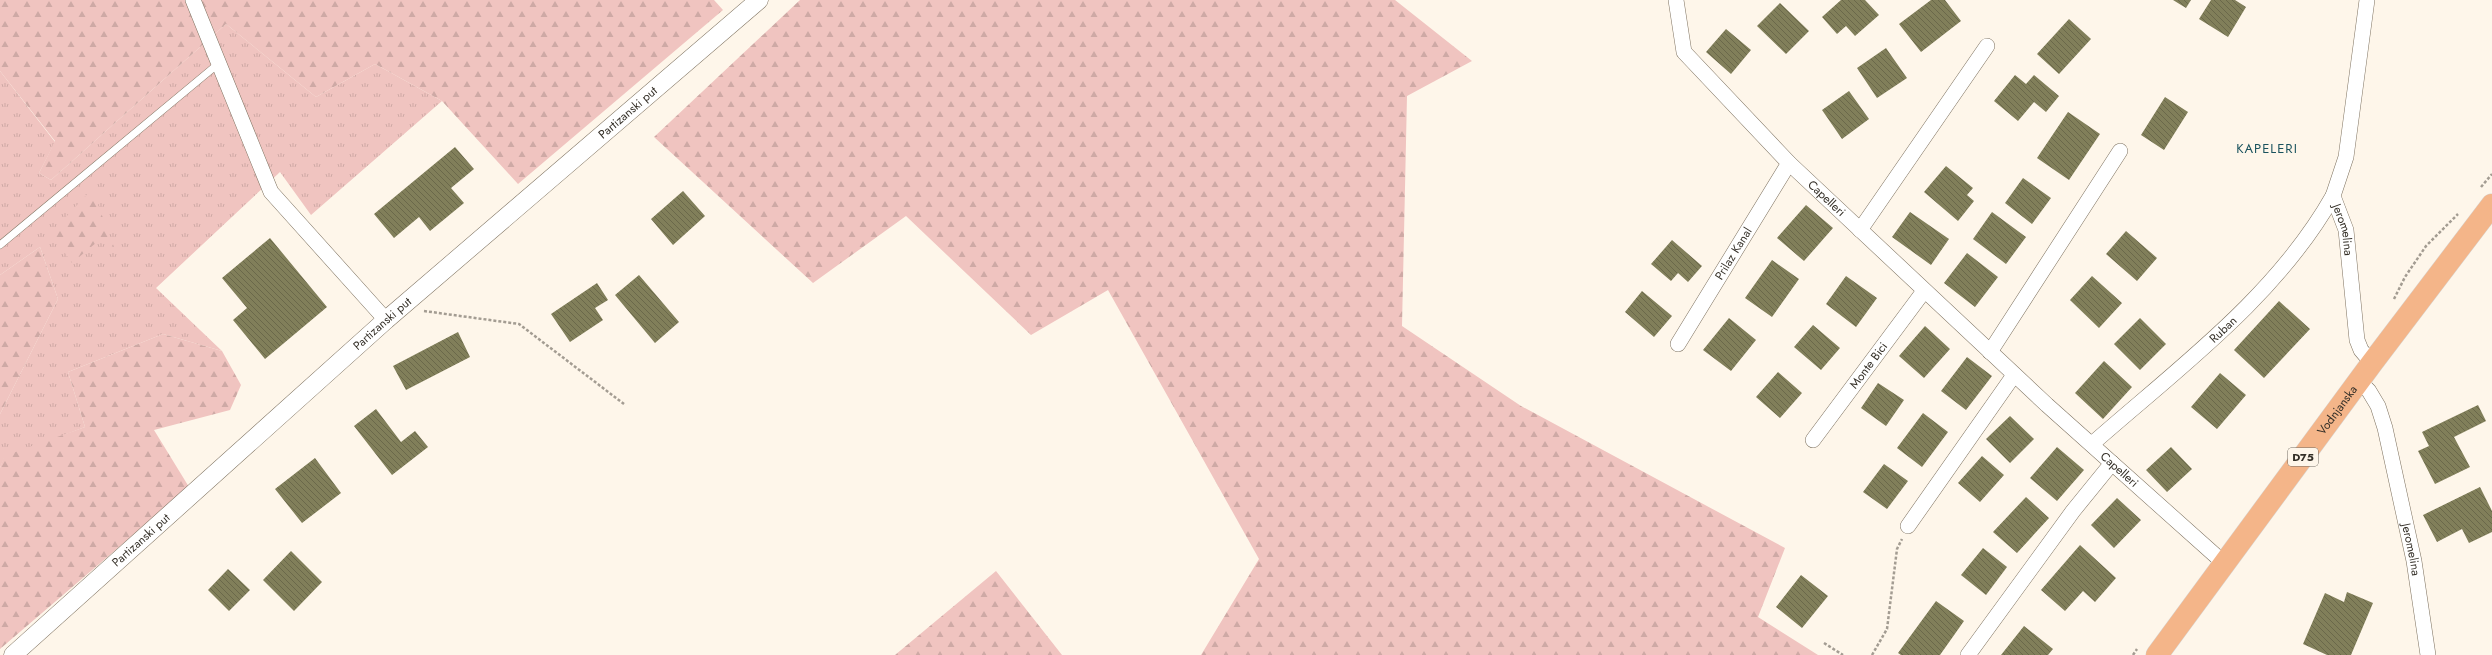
<svg xmlns="http://www.w3.org/2000/svg" width="2492" height="655" font-family="Jost,sans-serif">
	<defs>
		<pattern id="grass-tufts" width="24" height="20" patternUnits="userSpaceOnUse"><rect width="24" height="20" fill="#f0c4c0"/><path d="M3 7l-1-3M5 7V3M7 7l1-3M15 17l-1-3M17 17v-4M19 17l1-3" fill="none" stroke="#cea9a5"/></pattern>
		<pattern id="forest-firs" width="22" height="20" patternUnits="userSpaceOnUse"><rect width="22" height="20" fill="#f0c4c0"/><path d="M5 1l3.5 6h-7zM16 11l3.5 6h-7z" fill="#cea9a5"/></pattern>
		<pattern id="building-back-hatch" width="6" height="6" patternUnits="userSpaceOnUse"><rect width="6" height="6" fill="#817f5a"/><path d="M-1 5l2 2M0 0l6 6M5-1l2 2" fill="none" stroke="#6a684a"/></pattern>
	</defs>
	<rect width="100%" height="100%" fill="#fef6ea"/>
	<path fill="url(#grass-tufts)" d="M226,24l90,73 59,-33 67,37 -131,114 -31,-43 -124,116 66,63 -59,-17 -95,38 17,55 -81,31 -4,10v-54l58,-115 -18,-52 -40,28v-204l55,71 -16,31 12,7z"/>
	<path fill="url(#forest-firs)" d="M0,0h714l9,10 -205,174 -76,-83 -67,-37 -59,33 -90,-73 -175,156 -12,-7 16,-32 -55,-70z
		M800,0h595l77,61 -65,35 -5,230 119,80 264,142 -27,69 60,38h-617l58,-96 -151,-269 -77,45 -125,-119 -93,67 -159,-146z
		M92,189l22,58 -17,-5 -25,21 -21,-30z
		M40,247l18,52 -58,115v-139z
		M163,334l59,17 19,34 -11,25 -76,20 35,57 -189,162v-181l4,-12 81,-29 -17,-55z
		M996,571l66,84h-167z"/>
	<path fill="url(#building-back-hatch)" d="M1841,0h24l14,15 -24,21 -9,-10 -9,8 -15,-17z
		M1931,0h14l16,21 -40,31 -22,-28z
		M2173,0h18l-5,8z
		M2211,0h24l11,7 -18,30 -29,-18z
		M1780,3l29,28 -23,23 -29,-28z
		M2069,19l22,20 -32,35 -22,-20z
		M1726,29l25,21 -20,24 -25,-22z
		M1886,48l21,30 -30,20 -20,-30z
		M2015,75l11,9 8,-9 25,21 -13,16 -12,-10 -16,19 -24,-20z
		M1849,91l20,28 -27,20 -20,-29z
		M2165,97l23,15 -24,38 -23,-15z
		M2068,112l32,22 -31,46 -32,-22z
		M455,147l19,22 -23,19 13,15 -34,28 -11,-14 -25,21 -20,-24z
		M1946,166l27,22 -6,7 7,6 -16,20 -34,-29z
		M2023,178l28,20 -19,26 -27,-21z
		M683,191l22,25 -32,29 -22,-26z
		M1806,205l27,23 -29,33 -27,-23z
		M1910,212l39,27 -18,26 -39,-28z
		M1992,212l34,25 -20,27 -33,-25z
		M2126,231l31,27 -20,23 -31,-27z
		M270,238l57,69 -62,52 -32,-39 14,-12 -25,-30z
		M1672,240l30,26 -14,16 -10,-9 -7,8 -20,-17z
		M1967,253l31,24 -23,30 -31,-24z
		M1772,260l27,19 -27,38 -27,-19z
		M639,275l40,47 -24,21 -40,-48z
		M1846,276l31,22 -21,29 -30,-23z
		M2092,276l30,27 -23,25 -29,-28z
		M597,283l11,17 -13,8 8,12 -33,22 -19,-28z
		M1642,291l30,25 -18,21 -29,-25z
		M2279,301l31,28 -46,49 -30,-28z
		M1729,318l27,22 -25,31 -28,-21z
		M2140,318l26,26 -26,26 -26,-26z
		M1813,325l27,23 -19,22 -27,-23z
		M1925,326l25,23 -26,29 -25,-22z
		M458,332l12,25 -64,33 -13,-24z
		M1967,357l25,19 -26,34 -25,-19z
		M2104,361l28,26 -29,32 -28,-26z
		M1778,372l24,21 -22,25 -24,-21z
		M2220,373l26,22 -29,34 -26,-22z
		M1878,383l26,17 -18,26 -25,-18z
		M2478,405l8,16 -32,16 16,30 -35,17 -17,-33 11,-5 -7,-14z
		M376,409l25,33 14,-11 13,16 -36,28 -38,-49z
		M1923,413l25,19 -26,35 -25,-19z
		M2010,416l24,23 -24,24 -24,-24z
		M2057,447l27,23 -27,31 -27,-23z
		M2171,447l21,22 -25,23 -21,-22z
		M1982,456l22,19 -24,27 -22,-19z
		M315,458l26,35 -39,30 -27,-34z
		M1884,464l24,17 -21,28 -24,-17z
		M2480,487l12,24v21l-23,11 -7,-14 -25,13 -14,-27z
		M2026,497l23,21 -32,35 -24,-21z
		M2117,498l24,22 -27,28 -23,-23z
		M2080,545l36,33 -21,24 -12,-11 -18,20 -24,-21z
		M1983,548l24,19 -21,28 -25,-20z
		M291,551l31,31 -28,29 -31,-31z
		M228,569l22,21 -21,21 -21,-21z
		M1801,575l27,21 -26,32 -26,-21z
		M2347,592l26,11 -22,52h-24l-24,-11 22,-51 19,9z
		M1936,601l28,20 -24,34h-39l-3,-2z
		M2024,626l29,23 -5,6h-47z"/>
	<g fill="none" stroke-linecap="round" stroke-linejoin="round">
		<g stroke="#7e7260" stroke-width="8">
			<path id="service" d="M0,245l218,-181"/>
		</g>
		<g stroke="#7e7260" stroke-width="16">
			<g id="minor">
				<path d="M193,0l78,192 115,128"/>
				<path id="s1" d="M1676,0l8,52 105,111 258,242 178,159"/>
				<path id="s2" d="M2367,0l-21,157 -13,39 13,34 11,110 4,10 11,13"/>
				<path d="M1860,230l127,-184"/>
				<path id="s3" d="M1678,344l111,-181"/>
				<path d="M1990,352l130,-201"/>
				<path id="s4" d="M2359,381l10,10 9,15 7,22 29,133 14,94"/>
				<path id="s5" d="M1813,440l111,-149"/>
				<path id="s6" d="M2092,444c85,-75 184,-147 241,-248"/>
				<path d="M1908,526l106,-151"/>
				<path d="M1968,655l105,-144 39,-48"/>
			</g>
		</g>
		<g stroke="#7e7260" stroke-width="19">
			<g id="tertiary">
				<path id="s7" d="M13,655l373,-335 373,-320"/>
			</g>
		</g>
		<g stroke="#d7d6d4" stroke-width="23">
			<g id="primary">
				<path id="s8" d="M2157,655l215,-292 120,-158"/>
			</g>
		</g>
		<path stroke="#a39c92" stroke-width="2.5" stroke-dasharray="3 2" stroke-linecap="butt" d="M2481,187l11,-13
			M2394,299l11,-22 21,-31 32,-32
			M424,311l95,13 105,80
			M1824,643l19,12
			M1872,655l15,-26 10,-80 5,-10
			M2133,655l4,-6"/>
		<use href="#service" stroke="#fff" stroke-width="7"/>
		<use href="#minor" stroke="#fff" stroke-width="15"/>
		<use href="#tertiary" stroke="#fff" stroke-width="18"/>
		<use href="#primary" stroke="#f4b589" stroke-width="22"/>
	</g>
	<g text-anchor="middle" dominant-baseline="central" stroke-width="4" stroke-linejoin="round" paint-order="stroke">
		<rect fill="#fef6ea" stroke="#716b62" stroke-width="1" x="2288" y="448" width="30" height="18" rx="3"/>
		<g font-size="11" font-weight="bold" fill="#353028">
			<text x="2303" y="457">D75</text>
		</g>
		<g font-size="12" fill="#353028" stroke="#fef6ea">
			<text stroke="none"><textPath href="#s7" startOffset="820">Partizanski put</textPath></text>
			<text stroke="none"><textPath href="#s1" startOffset="257">Capelleri</textPath></text>
			<text stroke="none"><textPath href="#s2" startOffset="235">Jeromelina</textPath></text>
			<text stroke="none"><textPath href="#s3" startOffset="106">Prilaz Kanal</textPath></text>
			<text stroke="none"><textPath href="#s7" startOffset="496">Partizanski put</textPath></text>
			<text stroke="none"><textPath href="#s6" startOffset="174">Ruban</textPath></text>
			<text stroke="none"><textPath href="#s5" startOffset="93">Monte Bici</textPath></text>
			<text stroke="none"><textPath href="#s8" startOffset="304">Vodnjanska</textPath></text>
			<text stroke="none"><textPath href="#s1" startOffset="656">Capelleri</textPath></text>
			<text stroke="none"><textPath href="#s7" startOffset="172">Partizanski put</textPath></text>
			<text stroke="none"><textPath href="#s4" startOffset="179">Jeromelina</textPath></text>
		</g>
		<g font-size="13" letter-spacing="1" fill="#19525d" stroke="#fef6ea">
			<text x="2267" y="148">KAPELERI</text>
		</g>
	</g>
</svg>
